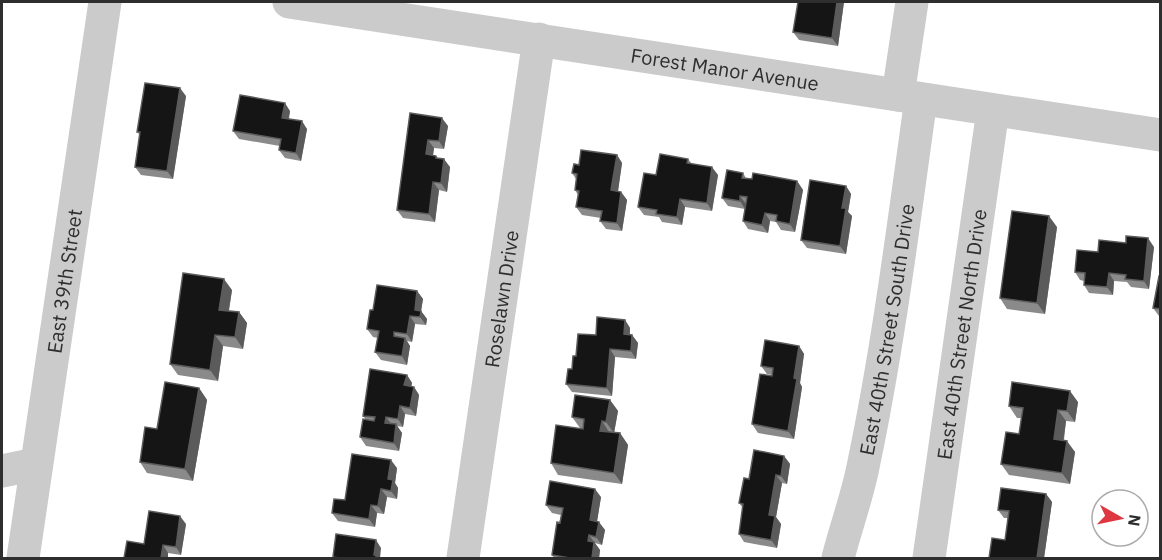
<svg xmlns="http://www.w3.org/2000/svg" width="1162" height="560" font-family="'IBM Plex Sans',sans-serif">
	<rect width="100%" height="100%" fill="#fff"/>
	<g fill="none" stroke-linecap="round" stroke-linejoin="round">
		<g stroke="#cbcbcb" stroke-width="33">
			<path id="s1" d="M289,2l871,133"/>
			<path d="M898,95l14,-93"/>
			<path d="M2,471l34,-7"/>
			<path id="s2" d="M23,558l82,-556"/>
			<path id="s3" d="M463,558l76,-519"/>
			<path id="s4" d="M838,558c8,-32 20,-63 26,-96 25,-120 40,-242 57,-363"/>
			<path id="s5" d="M929,558l64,-448"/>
		</g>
	</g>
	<path fill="#8a8a8a" d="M798,2h46l-6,44 -39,-6 -6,-8z
		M186,96l-13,83 -32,-4 -6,-8 5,-32 -3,-3z
		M290,111l-1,8 18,10 -6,32 -16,-3 -6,-8 1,-4 -41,-7 -6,-8z
		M410,113l38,13 -4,23 -10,-1 -1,7 3,1 2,2 12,9 -3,25 -8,-2 -4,32 -32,-4 -6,-8z
		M617,155l5,8 -4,28 3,1 6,8 -5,31 -16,-2 -6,-8 1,-3 -19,-3 -6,-8 2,-12 -3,-5 1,-11 -4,-6 7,-8z
		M688,159l4,5 26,11 -6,36 -27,-4 -3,18 -20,-3 -3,-5 -15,-2 -6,-8 18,-32z
		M743,173l3,5 6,1 45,2 6,9 -8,42 -14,-2 -5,-8 -6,-1 -2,12 -20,-4 -5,-8 2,-12 -17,-3 -6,-8z
		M846,186l5,8 -3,18 4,4 -6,38 -39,-6 -6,-8z
		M1057,227l-12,87 -38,-5 -7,-11z
		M1154,247l-5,42 -18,-2 -4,-5 -13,-1 -1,14 -24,-2 -5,-8v-4l-4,-1 -5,-8 23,-20z
		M1161,276v40h-2l-6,-8z
		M232,290l-3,21 10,1 8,11 -4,26 -20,-3 -5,35 -40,-6 -8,-11z
		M417,291l6,8 -2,12 6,8 -1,6 -11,-1 -3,18 -5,-1 3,5 -3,19 -26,-5 -6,-8 3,-14 -5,-1 -6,-8 6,-19z
		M625,320l5,8v7h2l6,8 -2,16 -21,-2 -3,39 -40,-4 -6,-8 10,-28 20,-21z
		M799,346l5,8 -4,29 2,4 -8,52 -36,-6 -6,-9 20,-49 -5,-1 -6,-8z
		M407,375l5,8 -1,4h3l5,8 -3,21 -11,-2 -2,13 -6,-1 5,7 -3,18 -33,-5 -6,-9 6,-17 -3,-4z
		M199,388l8,12 -14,81 -46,-8 -7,-11z
		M610,400l8,11 -4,22h6l8,12 -6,39 -64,-9 -7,-12 29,-35 -8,-11z
		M1078,402l-3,20 -9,-1 -2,19 11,12 -5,32 -61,-9 -8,-11 18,-30 2,-16h-4l-8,-12z
		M784,456l6,8 -3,20 -5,-1 -6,34 5,7 -4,24 -33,-6 -5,-8 4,-26 -4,-5 10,-24z
		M397,468l-2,15 3,5 -1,11 -10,-2 -3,17 -7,-1 -2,14 -37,-6 -6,-8 13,-13z
		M1046,494l6,8 -8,56h-55l16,-18 3,-22h-4l-6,-8z
		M601,497l-4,24 8,9 -3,15 -7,-2 5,7 -1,8h-45l-2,-3 9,-40 -9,-2 -6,-8z
		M186,524l-5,31 -13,-2v5h-44l20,-14z"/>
	<path fill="#5b5b5b" d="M837,2h7l-6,44 -6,-8z
		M180,88l6,8 -13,83 -6,-8z
		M285,103l5,8 -3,15 -5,-8z
		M442,118l6,8 -4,23 -5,-8z
		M302,121l5,8 -6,32 -5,-8z
		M428,140l6,8 -2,14 -6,-8z
		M617,155l5,8 -5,35 -6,-8z
		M444,159l6,8 -3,25 -6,-9z
		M712,167l6,8 -6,36 -5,-8z
		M797,181l6,9 -8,42 -5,-8z
		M433,182l6,8 -4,32 -6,-8z
		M846,186l5,8 -3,18 4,4 -6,38 -6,-8 2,-38z
		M621,192l6,8 -5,31 -5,-8z
		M740,196l6,8 -1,5 -5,-8z
		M680,199l5,8 -3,18 -5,-8z
		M765,213l5,8 -2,12 -6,-8z
		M1049,216l8,11 -12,87 -8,-11z
		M1148,238l6,9 -5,42 -5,-8z
		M1109,273l5,8 -1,14 -6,-8z
		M224,279l8,11 -5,31 -8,-11z
		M417,291l6,8 -2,12 6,8 -1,6 -11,-15z
		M239,312l8,11 -4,26 -8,-12z
		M410,316l5,8 -3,18 -5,-8z
		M625,320l5,8 -1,14 -5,-8z
		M215,335l8,11 -5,35 -8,-11z
		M632,335l6,8 -2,16 -5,-8z
		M405,338l5,8 -3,19 -5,-9z
		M799,346l5,8 -4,29 2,4 -8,52 -6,-8 6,-53z
		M610,349l5,8 -3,39 -5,-8z
		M407,375l5,8 -2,10 -6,-8z
		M414,387l5,8 -3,21 -6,-8z
		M199,388l8,12 -14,81 -8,-12z
		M1070,391l8,11 -3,20 -8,-11z
		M610,400l8,11 -4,22 -8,-11z
		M400,406l5,8 -2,13 -5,-8z
		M1058,410l8,11 -4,29 -8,-11z
		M386,417l6,8 -7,-2z
		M602,421l7,11 -9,-1z
		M396,424l6,9 -3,18 -5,-8z
		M620,433l8,12 -6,39 -8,-11z
		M1067,441l8,11 -5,32 -8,-11z
		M784,456l6,8 -3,20 -6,-8z
		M391,460l6,8 -2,15 3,5 -1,11 -6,-8 -3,-12z
		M776,475l6,8 -6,34 5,7 -4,24 -6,-8 -2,-25z
		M381,489l6,8 -3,17 -6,-8z
		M595,489l6,8 -5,31 -6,-8z
		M1046,494l6,8 -8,56h-7z
		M371,505l6,8 -2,14 -6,-8z
		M180,516l6,8 -5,31 -5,-8z
		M599,522l6,8 -3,15 -6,-8z
		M589,535l11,15 -1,8h-7l-4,-17z
		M376,540l5,8 -1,10h-4l-2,-3z
		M163,545l5,8v5h-7z"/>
	<path fill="#151515" stroke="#5b5b5b" stroke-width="1.5" d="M798,2h39l-5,36 -39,-6z
		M145,83l35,5 -13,83 -32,-4 5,-35h-3z
		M240,95l45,8 -3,15 20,3 -6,32 -17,-3 2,-11 -48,-8z
		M410,113l32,5 -3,23 -11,-1 -2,14 10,2v2l8,1 -3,24 -8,-1 -4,32 -32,-4z
		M581,150l36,5 -6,35 10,2 -4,31 -17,-2 2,-10 -26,-4 3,-16 -4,-1 2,-16 -5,-1 2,-9 5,1z
		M660,154l28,5 -1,4 25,4 -5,36 -27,-4 -3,18 -21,-3 1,-4 -19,-3 6,-34 12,2z
		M727,170l16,3 -1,5 10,1 1,-6 44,8 -7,43 -14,-3 1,-6 -12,-2 -3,12 -19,-4 4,-24 -7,-1v5l-18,-3z
		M810,180l36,6 -4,22h4l-6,38 -39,-6z
		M1012,211l37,5 -12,87 -37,-5z
		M1126,236l22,2 -4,43 -19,-2 1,-4 -17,-2 -2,14 -23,-2 1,-12 -10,-1 2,-22 21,2 1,-12 27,3z
		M183,273l41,6 -5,31 20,2 -4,25 -20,-2 -5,35 -40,-6z
		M1159,276h2v33l-8,-1z
		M377,285l40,6 -2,19 6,1 -1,6 -10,-1 -3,18 -13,-2v4l11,2 -3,18 -27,-4 4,-21 -12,-2 3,-19h3z
		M597,317l28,3 -1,14 8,1 -1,16 -21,-2 -3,39 -41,-4 2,-15h4l1,-13h3l2,-22 18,1z
		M765,340l34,6 -5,32 3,1 -9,52 -36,-7 8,-50 12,2 1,-8 -12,-2z
		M370,369l37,6 -3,10 10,2 -4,21 -10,-2 -2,13 -12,-2 -1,6 11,1 -2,19 -34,-6 3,-18 11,2 1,-4 -12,-1z
		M165,382l34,6 -14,81 -45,-7 5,-35 12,2z
		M1012,382l58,9 -3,20 -9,-1 -4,29 13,2 -5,32 -61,-9 5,-32 13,2 4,-26 -14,-2z
		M575,395l35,5 -4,22 -4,-1 -2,10 20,2 -6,40 -63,-10 5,-38 27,4 1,-10 -12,-2z
		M754,450l30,6 -3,20 -5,-1 -7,40 6,1 -4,24 -32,-6 4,-30 -4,-1 5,-25 5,1z
		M352,454l39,6 -3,19 5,1 -2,11 -10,-2 -3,17 -7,-1 -2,14 -37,-6 2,-14 11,1z
		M550,481l45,8 -5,31 9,2 -3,15 -7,-2 -1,6 6,1 -2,16h-22l-18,-3 5,-33 3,1 3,-15 -17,-3z
		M1001,488l45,6 -9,64h-48l3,-20 13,2 4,-29 -11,-1z
		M149,511l31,5 -4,31 -13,-2 -2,13h-37l3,-17 17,3z
		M336,534l40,6 -2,15h2v3h-37l-6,-1z"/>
	<g text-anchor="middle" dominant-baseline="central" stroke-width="6" stroke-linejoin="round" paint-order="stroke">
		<g font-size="20" fill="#2e2e2e" stroke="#fff">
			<text stroke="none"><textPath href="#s1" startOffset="441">Forest Manor Avenue</textPath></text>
			<text stroke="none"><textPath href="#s2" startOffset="280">East 39th Street</textPath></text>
			<text stroke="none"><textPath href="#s3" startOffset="262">Roselawn Drive</textPath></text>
			<text stroke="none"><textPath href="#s4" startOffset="234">East 40th Street South Drive</textPath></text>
			<text stroke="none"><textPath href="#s5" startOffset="226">East 40th Street North Drive</textPath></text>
		</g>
	</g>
	<rect width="1162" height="560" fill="none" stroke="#2e2e2e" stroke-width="6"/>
	<g transform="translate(1120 518) rotate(99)"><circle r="28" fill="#ffffff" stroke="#ababab" stroke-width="1.5"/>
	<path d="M0-4.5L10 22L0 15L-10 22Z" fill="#df3741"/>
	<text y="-9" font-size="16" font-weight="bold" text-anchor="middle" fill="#2e2e2e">N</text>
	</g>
</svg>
